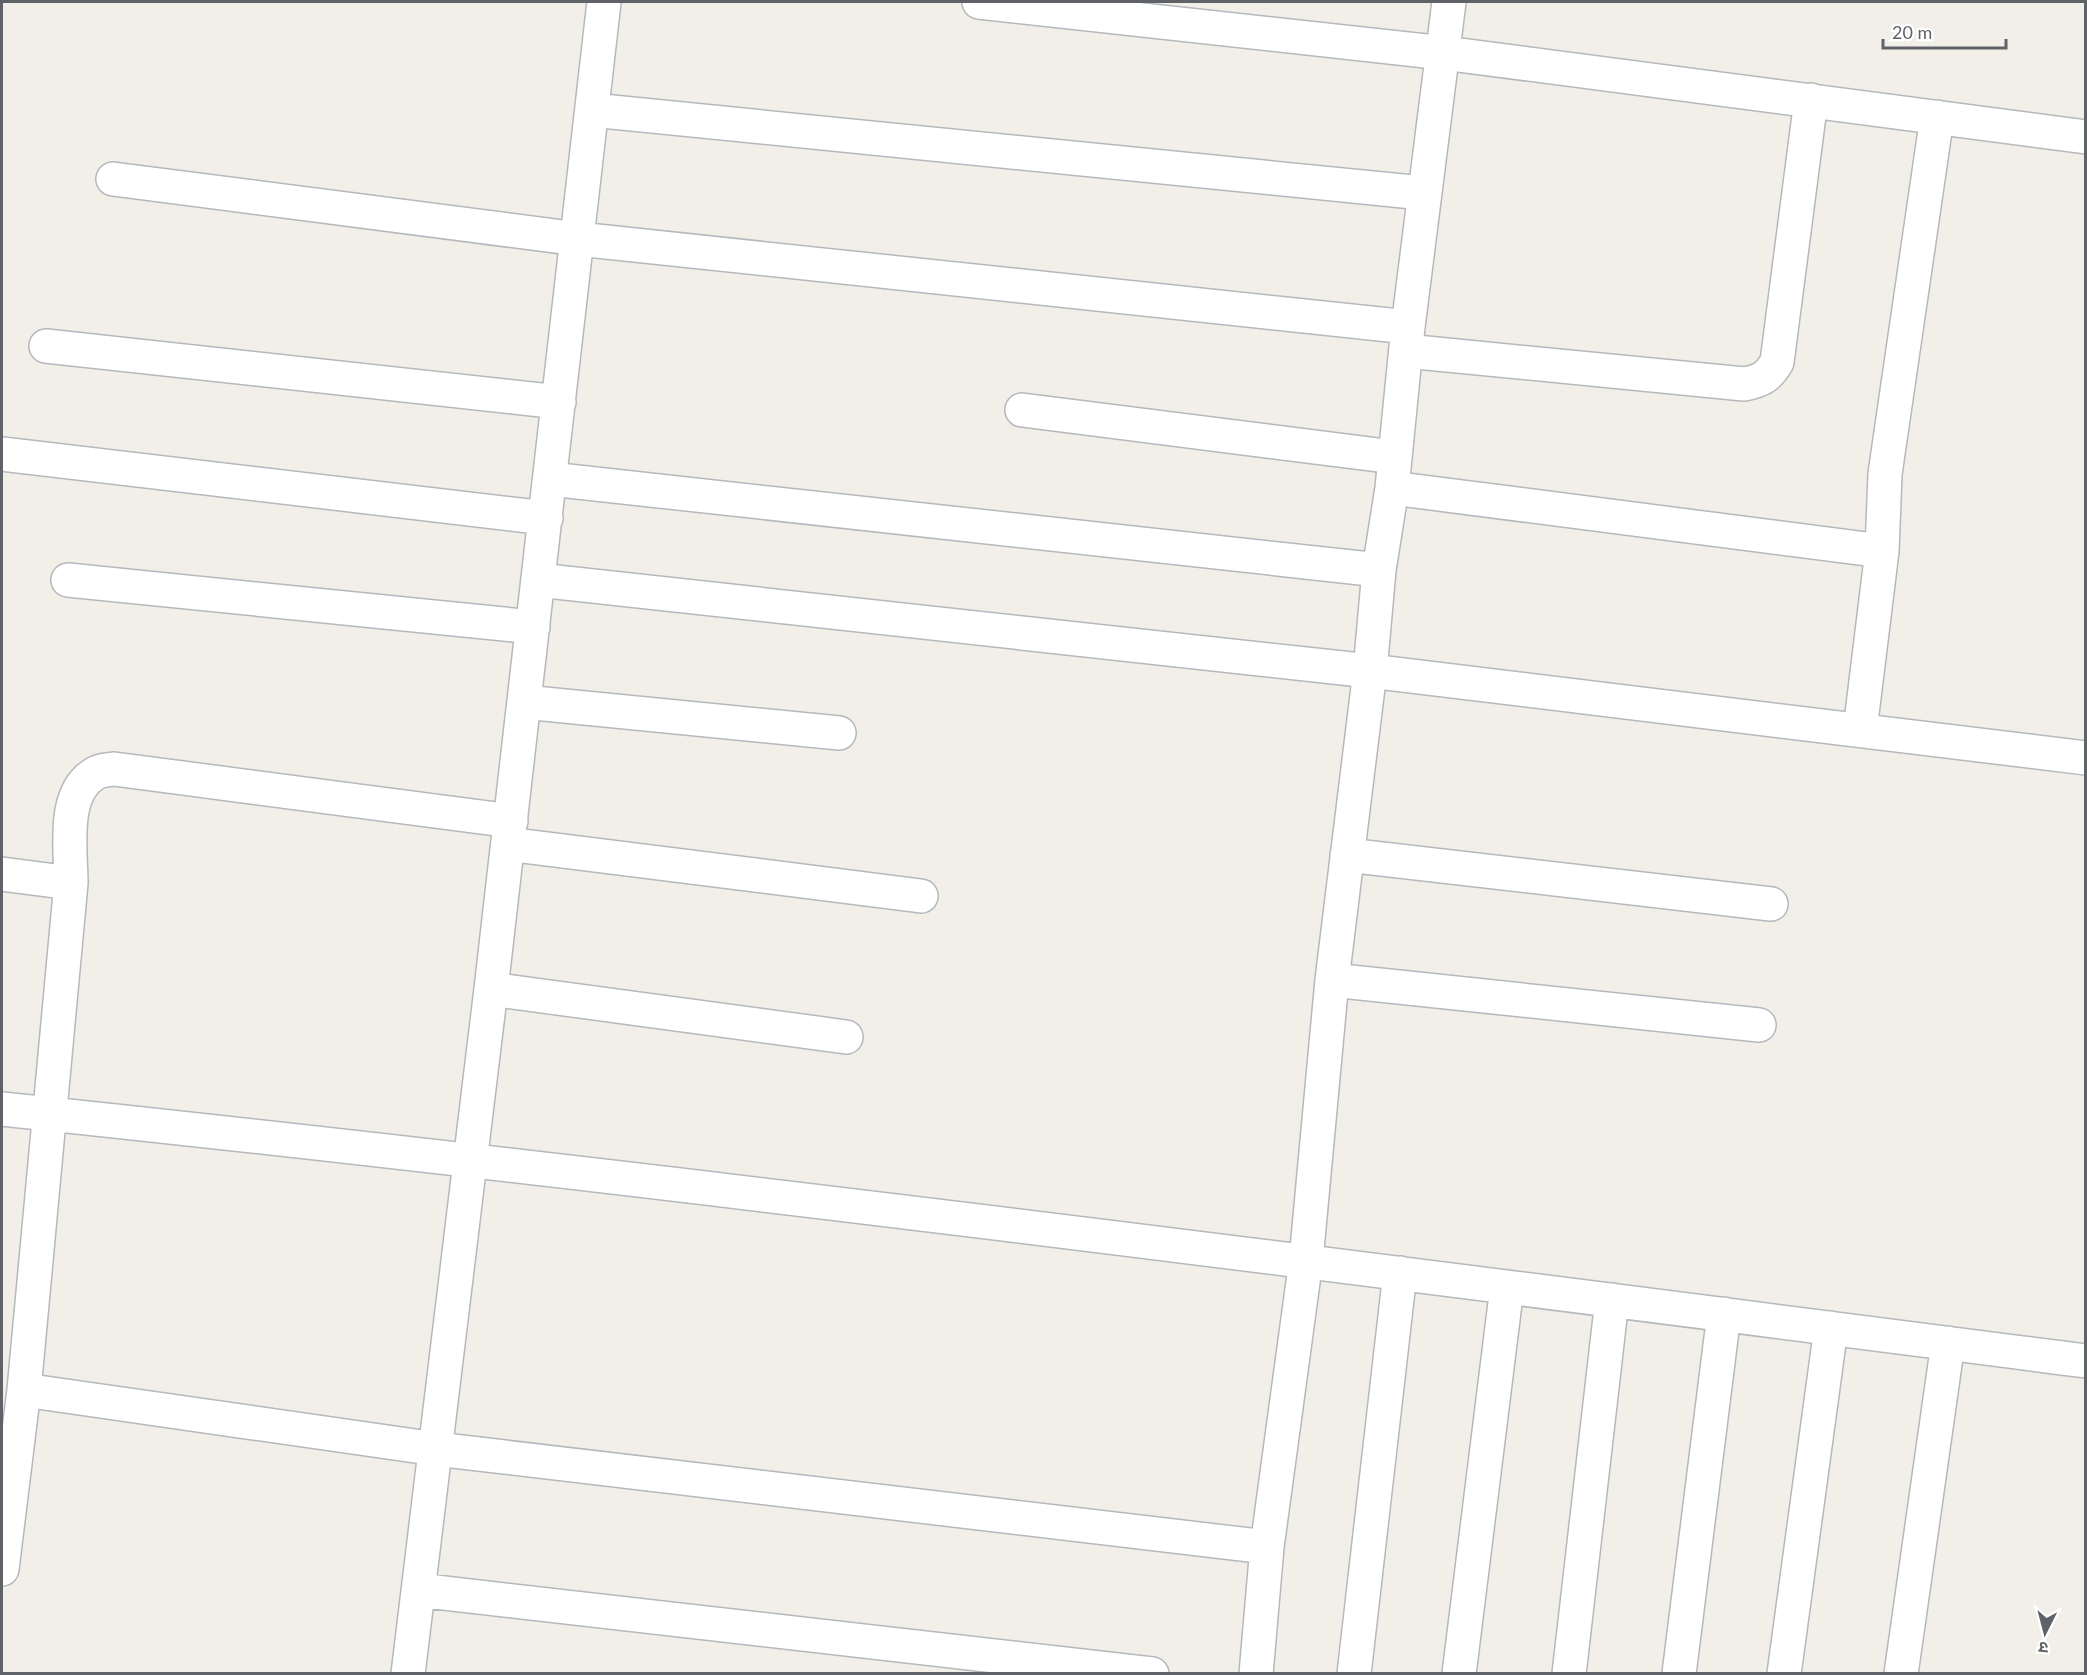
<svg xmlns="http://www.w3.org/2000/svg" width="2087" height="1675" font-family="Lato,'Noto Sans Devanagari',sans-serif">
	<rect width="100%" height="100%" fill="#f1efe8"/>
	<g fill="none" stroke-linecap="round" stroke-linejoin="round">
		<g stroke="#b5b8bc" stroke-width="36">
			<path id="minor" d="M979,2l465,51 642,84
				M592,110l831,83
				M113,179l465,60 830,88
				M46,346l513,56
				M1406,351l338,33c17,-3 24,-7 33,-22l34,-262
				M1022,410l372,47
				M2,454l544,64
				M550,479l829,91
				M1392,488l490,63
				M68,580l465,47
				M538,580l832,91 716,87
				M524,702l315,31
				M1860,730l22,-179 3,-77 52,-357
				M508,844l413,52
				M1347,855l424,49
				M2,874l69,9
				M1332,980l427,45
				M491,989l355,48
				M2,1109c695,73 1389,163 2084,252
				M24,1390l412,59 831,98
				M2,1569l22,-179 47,-507c0,-33 -10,-91 25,-110 4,-3 13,-3 18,-4l397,52
				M418,1590l734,84
				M408,1674l83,-685 113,-987
				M1256,1674l11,-127 39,-287 26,-280 38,-309 9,-101 13,-82 16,-161 41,-325
				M1354,1674l46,-401
				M1459,1674l48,-387
				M1569,1674l43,-374
				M1679,1674l45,-360
				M1784,1674l47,-346
				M1901,1674l47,-331"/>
		</g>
		<use href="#minor" stroke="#fff" stroke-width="33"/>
	</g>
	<rect width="2087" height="1675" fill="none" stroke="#5f6368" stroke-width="6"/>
	<g transform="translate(2045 1633) rotate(186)" stroke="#ffffff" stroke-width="4.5" paint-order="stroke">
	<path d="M0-4.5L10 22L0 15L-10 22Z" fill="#5f6368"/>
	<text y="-9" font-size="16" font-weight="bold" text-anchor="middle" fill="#5f6368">उ</text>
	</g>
	<path d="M1883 39v9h123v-9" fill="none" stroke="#5f6368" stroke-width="3"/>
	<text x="1892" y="39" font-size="18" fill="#5f6368" stroke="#ffffff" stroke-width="4.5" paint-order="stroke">20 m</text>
</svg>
